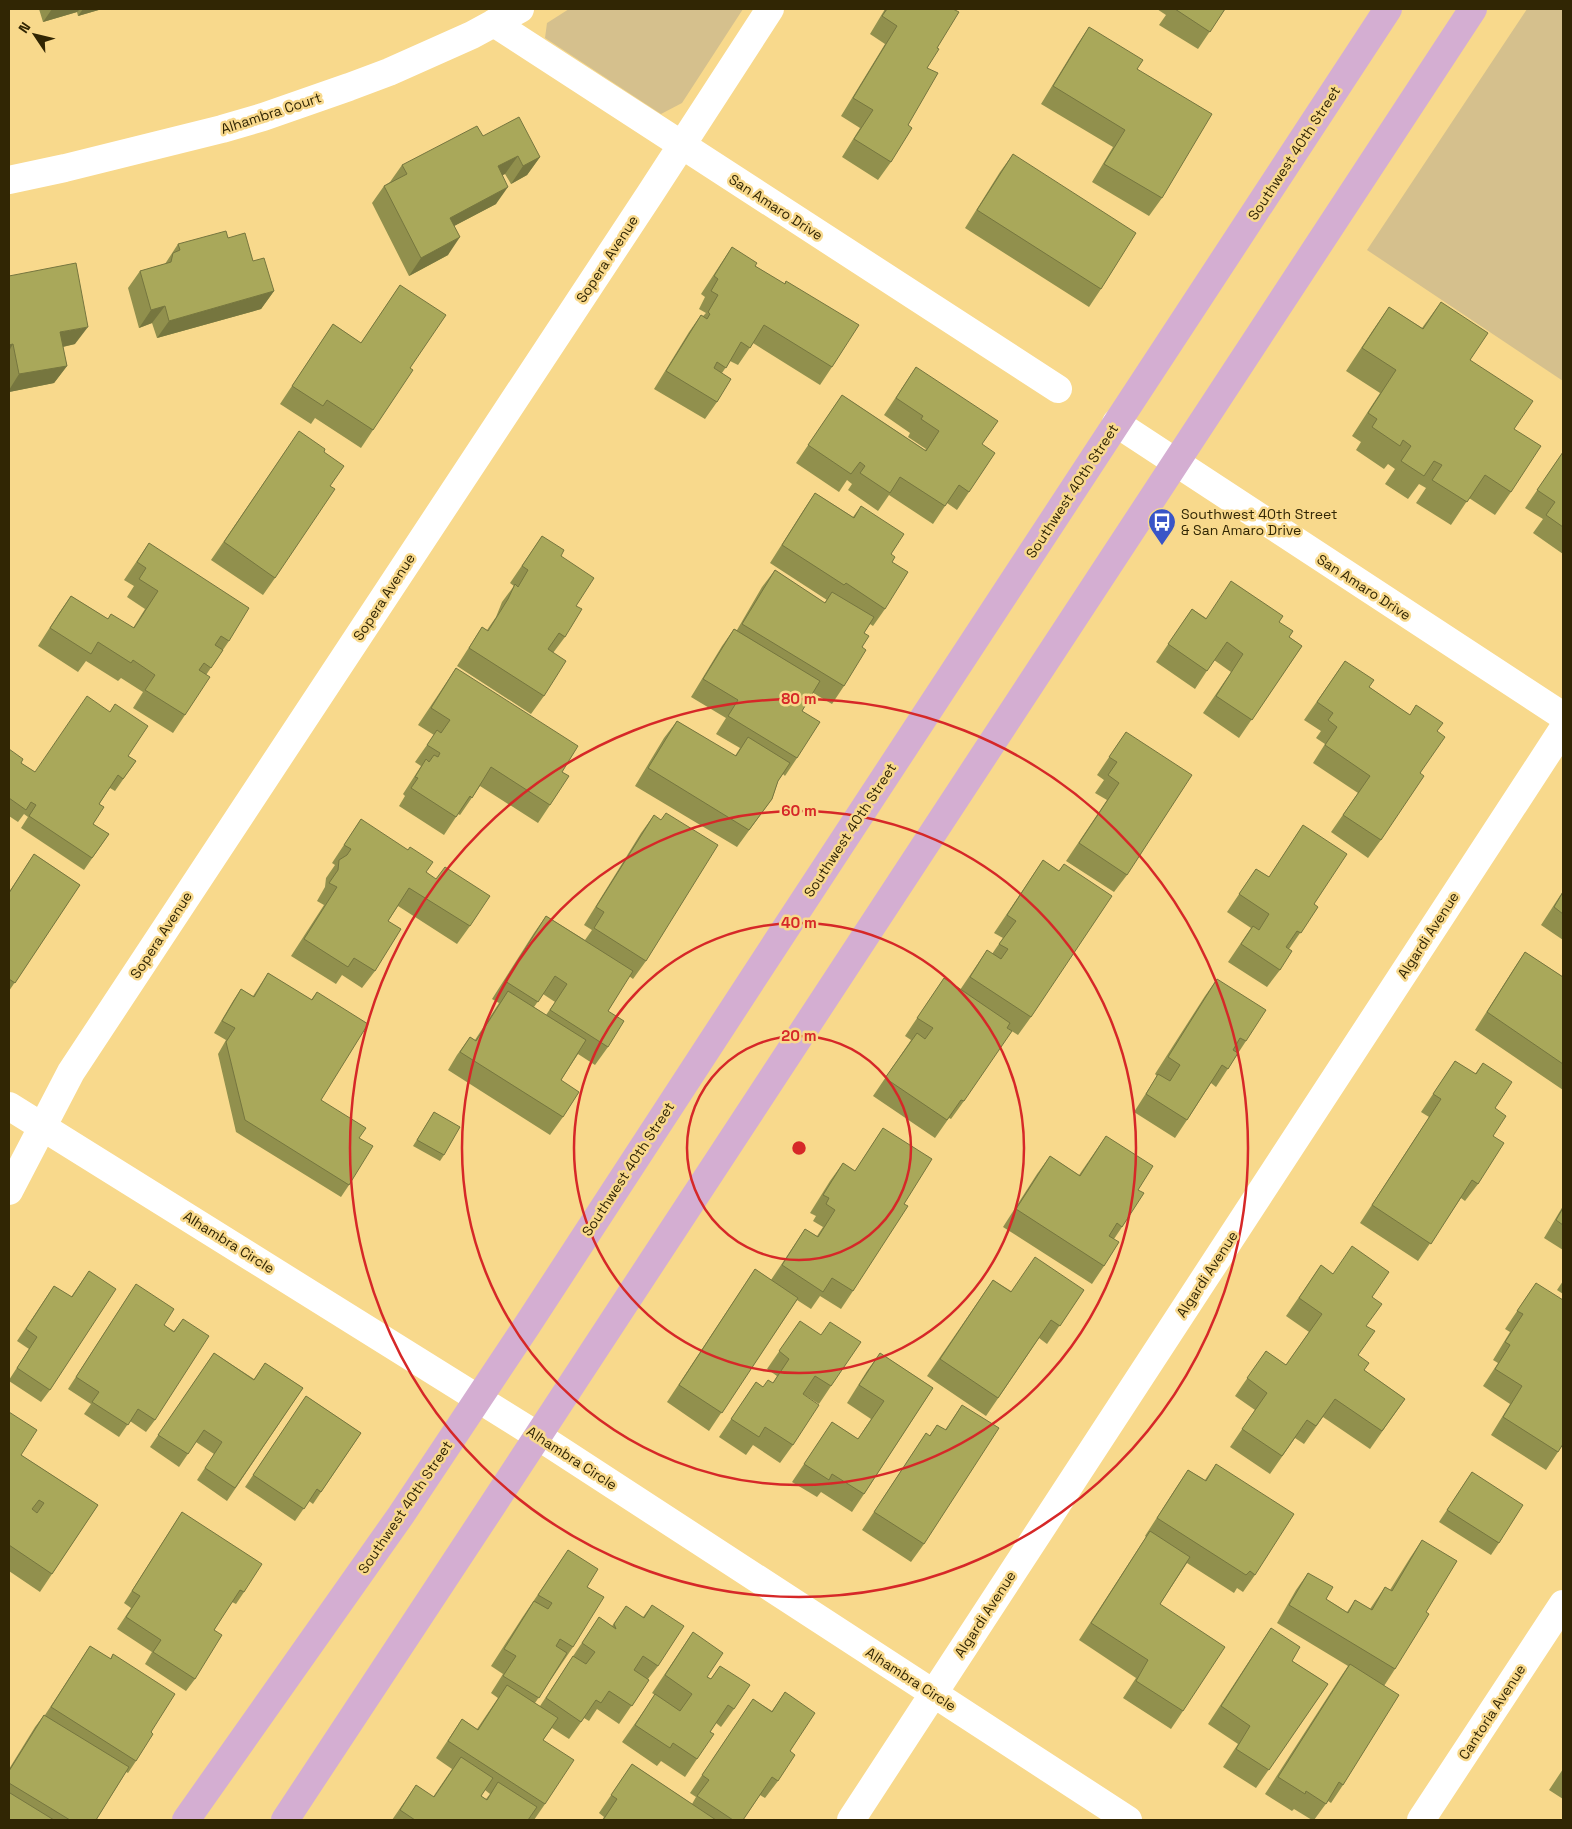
<svg xmlns="http://www.w3.org/2000/svg" width="1572" height="1829" font-family="'Space Grotesk',sans-serif">
	<rect width="100%" height="100%" fill="#f8d98c"/>
	<path fill="#d5c08d" d="M569,9h174l-61,94 -21,11 -116,-76 2,-15z
		M1527,9h36v372l-196,-131z"/>
	<g fill="none" stroke-linecap="round" stroke-linejoin="round">
		<path stroke="#fff" stroke-width="28" d="M494,23l564,366
			M9,180l56,-12 157,-39 41,-12 86,-30 40,-15 83,-37 48,-26
			M1116,423l447,293
			M9,1106l529,330 590,384
			M9,1191l62,-119 579,-878 120,-185
			M851,1820l712,-1091
			M1421,1820l142,-216"/>
		<path stroke="#d4aed2" stroke-width="28" d="M186,1820l215,-305 125,-188 256,-393 606,-925
			M285,1820l203,-308 985,-1503"/>
	</g>
	<path fill="#91904d" fill-rule="evenodd" d="M39,9h63l-24,7 -1,-4 -34,10z
		M885,9h68l-16,39 -10,20 -19,57 -17,37 -13,18 -36,-23 18,-29 -19,-12 44,-72 -15,-10z
		M1157,9h68l-27,40 -39,-24 7,-10z
		M1089,27l73,171 -13,18 -57,-34 21,-35 -72,-43 36,-59z
		M483,136l57,21 -13,18 -16,9 -6,-10 -3,1 -6,29 -42,22 -6,29 -39,21 -37,-73 12,-17 6,-4 12,-17z
		M1013,154l88,135 -12,18 -124,-79 35,-56z
		M228,238l25,23 21,30 -13,18 -104,29 -5,-15 -13,5 -11,-40 12,-17 25,-7 13,-20z
		M732,247l23,19 29,18 2,-3 46,86 -12,18 -67,-42 -15,22 -8,-4 -8,12 -5,29 -12,17 -51,-30 35,-57 12,-17 2,1 3,-3 -7,-4 6,-12 -4,-3 19,-29z
		M9,276l66,68 -12,3 4,19 -13,17 -45,9z
		M400,285l10,83 -37,62 -12,18 -46,-30 -4,6 -31,-20 53,-80 28,19z
		M1441,302l29,58 44,69 -3,63 -16,23 -26,-17 -18,27 -35,-22 10,-15 -7,-4 -11,15 -23,-15 10,-15 -7,-5 -4,5 -28,-19 5,-8 -9,-6 28,-43 -34,-22 27,-41 16,-23 33,21z
		M916,367l66,77 -13,48 -12,18 -10,-7 -14,21 -44,-29 -11,16 -30,-21 4,-6 -5,-4 -8,12 -43,-29 46,-68 83,55 1,-1 -18,-12 2,-4 -26,-18z
		M287,449l37,3 6,34 -55,92 -12,17 -52,-35z
		M1563,452v102l-30,-21 10,-14 -18,-11z
		M815,493l38,24 8,-11 30,48 1,8 -7,47 -12,17 -3,-2 -6,9 -2,14 -18,39 -12,18 -19,-11 -11,18 -5,47 -12,18 -2,-2 -5,7 -6,18 -35,48 -102,-61 29,-48 13,-17 58,35 5,-8 -24,-14 10,-16 -35,-21 31,-51 12,-17 3,1 25,-43 13,-17 49,33 3,-3 -57,-37 33,-52z
		M542,536l19,20 15,50 -11,31 -12,16 -9,43 -13,18 -74,-48 25,-39 5,3 9,-13 6,-15 12,-16 -4,-3z
		M149,543l80,98 -23,34 -21,40 -12,18 -40,-25 10,-16 -22,-14 -3,3 -32,-20 -8,11 -40,-26 21,-33 12,-17 37,23 25,9 12,-19 -18,-12 7,-11 -10,-6z
		M1192,609l14,9 73,4 10,15 13,9 -63,92 -36,-25 28,-41 -17,-12 -19,29 -39,-27z
		M1345,661l24,26 41,28 6,-10 21,26 -17,42 -39,67 -13,18 -37,-26 27,-39 -45,-30 12,-19 -9,-6 5,-7 -17,-11z
		M456,668l106,104 -12,33 -12,18 -58,-37 -20,29 -2,-1 -14,21 -45,-29 6,-10 -2,-2 18,-28 -6,-4 19,-27 -16,-10z
		M115,704l13,52 8,5 -21,30 -5,-3 -11,16 -6,20 16,10 -25,36 -63,-42 7,-11 -4,-3 -6,8 -9,-6v-67l12,14 14,9 75,-60z
		M1126,732l1,143 -13,17 -48,-31 41,-61 -12,-7 9,-13 -7,-5z
		M654,815l-8,146 -13,18 -4,-3 -21,35v36l-13,18 -17,-11 -17,26 2,37 -13,18 -102,-65 9,-15 13,-18 5,3 24,-37 -7,-4 42,-66 12,-17 39,24 7,-10 -8,-5 57,-92zM543,994l12,8 -9,13 -12,-8z
		M361,819l65,53 44,54 -13,18 -59,-38 -10,15 -13,50 -13,17 -20,-13 -6,9 -45,-28 33,-51 -7,-4 8,-14 1,-9 9,-13 -3,-2z
		M1303,825l11,79 4,3 -29,42 -9,21 -13,17 -39,-25 23,-34 -24,-16 29,-43 13,8z
		M34,854l46,31 -71,106v-99z
		M1043,860l16,11 5,-7 -33,153 -13,18 -11,-7 -43,73 -13,18 -2,-1 -14,20 -62,-42 38,-56 -6,-4 39,-58 16,12 27,-40 5,4 11,-16 -9,-5z
		M1563,891v49l-22,-15z
		M1525,952l38,25v113l-88,-60 38,-60z
		M268,973l43,27 6,-8 4,108 38,38 -10,47 -8,12 -105,-65 -18,-78 8,-14 -12,-7 19,-32 8,-12 12,7z
		M1217,979l29,62 -30,46 -5,-4 -24,37 -12,18 -41,-26 23,-36 -2,-2 50,-78z
		M1455,1061l20,13 8,-11 12,45 -2,28 -15,48 -13,17 -4,-3 -43,63 -58,-38 69,-106 -8,-5z
		M434,1112l10,43 -4,6 -27,-15z
		M883,1128l21,76 -51,87 -12,18 -21,-13 -9,13 -14,-9 -88,131 -42,-29 88,-133 16,11 34,-51 12,7 6,-9 -10,-6 3,-5 -6,-3 20,-32 13,-18 12,8z
		M1106,1136l32,54 -16,37 -8,12 -10,27 -12,18 -89,-57 34,-53 13,-18 29,19z
		M1563,1206v44l-19,-12z
		M1321,1265l12,9 39,23 -6,29 -8,29 6,15 41,29 -35,50 -47,-32 -19,27 -9,-6 -25,36 -40,-27 25,-37 -20,-14 31,-45 20,14 23,-33 -23,-16z
		M89,1271l-39,119 -9,12 -32,-21v-1l20,-31 -12,-8 37,-55 17,11z
		M993,1280l18,11 73,-1 -37,54 -8,-6 -53,78 -59,-40z
		M1563,1281v13l-6,-4z
		M1536,1283l22,169 -12,18 -55,-35 19,-31 -27,-18 15,-23 -5,-3 17,-28 -5,-3z
		M136,1284l28,41 10,6 9,-12 -28,101 -9,12 -16,-11 -11,16 -35,-23 7,-10 -23,-15z
		M800,1321l31,65 -12,18 -16,-10 -10,51 -13,18 -27,-18 -7,10 -27,-18 37,-55 7,5 10,-4 4,-7 -10,-7z
		M214,1353l40,26 11,-16 38,25 -76,113 -30,-21 17,-26 -18,-12 -17,25 -29,-20z
		M880,1353l53,35 -69,106 -12,18 -31,-20 -4,5 -25,-15 40,-60 26,17 13,-20 -24,-16 20,-32z
		M306,1396l55,37 -48,71 -4,-3 -14,20 -50,-34z
		M962,1405l-38,139 -13,18 -49,-32 64,-97 3,3 8,-11 8,5z
		M9,1412l12,43 77,50 -58,87 -31,-21z
		M1216,1464l39,111 -12,17 -6,-4 -3,5 -47,-30 -27,41 23,107 -12,18 -48,-31 13,-20 -57,-38 67,-103 -1,-1 31,-48 12,-18 17,10z
		M1472,1472l27,71 -8,12 -52,-33z
		M182,1512l62,80 -8,12 -4,-2 -18,28 -19,49 -9,12 -41,-27 7,-12 -35,-23 14,-21 -7,-5z
		M1422,1540l4,72 -31,57 -11,17 -41,99 -12,18 -3,-2 -14,19h-2l-18,-11 -2,2 -27,-17 73,-113 10,-15 -71,-43 19,-33 12,-17 18,26 21,13 8,-12 15,9 15,-22 5,3 20,-32z
		M568,1550l19,37 -14,60 -38,56 5,3 59,-89 13,9 14,-20 17,11 9,-12 6,61 -10,13 1,1 -30,44 -22,-15 -8,12 -5,-3 -15,21 -17,-11 -9,12 2,64 -11,16h-4l-1,-1 -1,1h-136l24,-35 17,12 19,-28 -16,-11 26,-39 15,10 21,-31 -7,-5 12,-19 -12,-8 31,-48zM485,1790l5,4 -4,5 -5,-3z
		M1271,1628l21,33 36,23 -72,104 -33,-21 15,-23 -30,-20 51,-78z
		M693,1632l14,45 4,2 9,-13 14,43 -13,18 -5,-4 -6,9 -13,27 -12,18 -24,-16 -4,5 -35,-24 33,-47 -3,-2z
		M90,1646l20,13 3,-5 38,78 -15,29 -8,12 -2,-1 -30,48h-87v-51l26,-42 9,-12h1z
		M785,1692l5,59 -12,30 -13,17 -5,-3 -17,25h-141l2,-3 -5,-4 33,-49 60,40 4,-7 -6,-4 63,-94 19,12z
		M1563,1769v30l-14,-9z"/>
	<path fill="#76763f" d="M52,9h28l-3,3 -34,10z
		M83,9h19l-24,7z
		M518,156l-13,18 -20,10 13,-18z
		M540,157l-13,18 -16,9 12,-18z
		M508,187l-12,17 -59,31 13,-17z
		M460,237l-12,18 -39,21 12,-18z
		M274,291l-13,18 -104,29 12,-17z
		M165,306l-13,17 -13,5 12,-18z
		M88,327l-13,17 -27,6 12,-18z
		M13,344l-4,7v-6z
		M67,366l-13,17 -45,9v-2l10,-16z"/>
	<path fill="#a9a85a" stroke="#76763f" fill-rule="evenodd" d="M887,9h66l6,3 -22,36 2,1 -12,19 11,5 -30,52 4,3 -21,34 -37,-23 19,-29 -20,-12 44,-72 -15,-10z
		M1175,9h50l-15,23z
		M1089,27l54,33 -6,9 75,45 -50,84 -58,-34 21,-34 -72,-44z
		M519,117l21,40 -17,9 -5,-10 -20,10 10,21 -58,31 10,19 -39,21 -37,-72 23,-12 -5,-9 75,-39 6,10z
		M1013,154l123,79 -35,56 -124,-79z
		M226,231l2,7 17,-5 8,28 11,-3 10,33 -105,30 -4,-15 -14,4 -11,-39 31,-9 2,-9 7,-3 -2,-6z
		M732,247l25,16 -2,3 30,18 1,-3 73,44 -27,42 -68,-42 -14,23 -9,-6 -15,26 -9,-6 -3,6 17,11 -14,23 -51,-31 35,-56 6,4 3,-5 -2,-2 10,-17 -7,-4 7,-12 -4,-3z
		M76,263l12,64 -28,5 7,34 -48,8 -6,-30 -4,1v-69z
		M400,285l46,30 -36,53 3,2 -40,60 -46,-30 -4,6 -31,-20 41,-62 28,19z
		M1441,302l47,31 -18,27 63,41 -19,28 27,17 -30,46 -26,-17 -18,27 -35,-22 10,-15 -8,-4 -10,15 -23,-15 10,-15 -8,-6 -3,6 -28,-19 5,-8 -9,-6 28,-43 -34,-22 27,-41 34,22z
		M916,367l82,54 -16,23 13,9 -26,39 -10,-7 -14,21 -45,-29 -10,16 -30,-20 5,-7 -5,-4 -9,12 -43,-29 34,-50 84,56 13,-20 -18,-12 2,-3 -27,-18z
		M299,431l26,18 -1,3 20,14 -14,20 5,3 -60,89 -51,-36z
		M1563,452v75l-17,-12 9,-13 -18,-12z
		M815,493l39,25 7,-12 43,28 -13,20 4,3 -3,5 16,10 -23,37 -39,-26 -2,2 -62,-40z
		M542,536l22,14 -3,6 33,22 -18,28 6,3 -17,28 -6,-4 -11,16 18,12 -22,35 -75,-48 13,-21 6,4 20,-32 7,-15 3,3 10,-17 -6,-4z
		M149,543l100,65 -20,33 -8,-5 -6,9 8,5 -12,18 -7,-5 -5,7 11,7 -25,38 -40,-25 10,-15 -22,-15 -2,3 -33,-21 -7,12 -41,-26 21,-32 37,23 3,-5 23,14 24,-37 -19,-12 7,-11 -9,-6z
		M775,570l50,33 7,-11 42,25 -10,16 5,3 -7,11 4,3 -22,36 -102,-62z
		M1231,581l52,35 -4,6 14,9 -4,6 13,9 -50,74 -36,-24 27,-42 -16,-12 -20,29 -39,-27 24,-35 14,10z
		M734,629l86,52 -18,30 18,11 -23,36 -69,-42 10,-16 -35,-21z
		M1345,661l29,19 -5,7 41,28 6,-10 27,18 -6,8 8,6 -25,36 4,3 -43,64 -38,-25 27,-39 -45,-31 12,-18 -9,-7 5,-7 -16,-11z
		M456,668l122,78 -16,26 7,4 -19,29 -59,-38 -19,31 -2,-2 -14,21 -45,-29 7,-10 -3,-1 11,-18 3,3 5,-7 4,2 2,-4 -13,-8 10,-15 4,3 9,-13 -19,-12z
		M87,696l23,16 5,-8 33,22 -20,30 8,5 -13,18 -5,-4 -19,29 5,3 -11,17 16,10 -17,24 -63,-42 7,-11 -5,-3 -5,8 -17,-12v-49l14,10 -2,4 14,9z
		M677,721l59,35 12,-19 42,26 -12,18 -6,18 -23,31 -101,-62z
		M1126,732l66,43 -65,100 -48,-32 40,-60 -11,-8 9,-13 -8,-5z
		M666,813l52,32 -72,116 -52,-33 10,-16 -8,-5 58,-92 7,5z
		M361,819l47,31 2,-3 23,15 -7,10 10,7 9,-12 45,29 -20,30 -61,-38 -21,33 13,8 -26,42 -21,-13 -6,9 -44,-28 33,-52 -8,-4 9,-13 1,-10 8,-5 4,-6 -7,-4z
		M1303,825l44,29 -33,50 4,3 -17,26 -4,-2 -11,16 6,4 -12,19 -39,-26 12,-18 6,4 10,-16 -30,-20 17,-25 13,8z
		M34,854l46,31 -65,98 -6,-4v-86z
		M1043,860l16,11 5,-7 48,32 -81,121 -61,-40 17,-27 14,9 7,-10 -9,-5 17,-23 -9,-6z
		M1563,892v22l-9,-7z
		M546,916l87,55 -25,40 16,10 -16,26 -58,-37 17,-26 -12,-8 -17,26 -33,-21z
		M1525,952l38,25v87l-76,-52z
		M268,973l44,27 5,-8 51,32 -47,76 45,28 -7,10 14,8 -24,39 -104,-65 -19,-78 9,-14 -13,-7 19,-32 13,8z
		M944,978l66,45 -3,5 5,3 -48,70 -3,-1 -14,20 -62,-42 32,-45 8,6 8,-11 -16,-10z
		M1217,979l49,31 -20,31 -6,-3 -7,12 5,3 -10,16 -6,-4 -35,55 -41,-26 12,-20 12,7 10,-16 -12,-8z
		M508,991l78,49 -25,40 18,12 -16,25 -103,-65 10,-15 6,4z
		M1455,1061l21,13 7,-11 29,19 -17,26 11,8 -13,20 11,7 -26,41 -6,-4 -41,64 -59,-39 69,-106 -8,-5z
		M434,1112l26,15 -16,28 -27,-15z
		M883,1128l49,31 -28,45 4,2 -55,85 -21,-13 -9,14 -41,-27 23,-36 13,8 17,-27 -9,-6 3,-6 -6,-3 20,-32 12,8z
		M1106,1136l47,30 -15,24 6,3 -22,34 -5,-4 -8,13 10,6 -15,24 -88,-57 34,-53 30,20z
		M1563,1208v17l-7,-5z
		M1352,1246l37,26 -17,25 10,7 -16,22 9,5 -17,24 11,8 -5,7 41,29 -23,32 -47,-32 -19,27 -9,-6 -25,36 -40,-27 25,-36 -20,-15 19,-27 20,14 36,-51 -23,-16 22,-33 12,9z
		M1035,1257l49,33 -24,36 -9,-6 -53,78 -58,-39 53,-79 18,12z
		M755,1269l43,29 -76,115 -43,-28z
		M89,1271l27,18 -66,101 -33,-22 20,-31 -11,-8 28,-43 18,11z
		M1536,1283l27,17v144l-5,8 -55,-35 19,-31 -27,-17 15,-24 -5,-3 18,-28 -6,-3z
		M136,1284l38,25 -10,16 10,7 9,-13 26,17 -54,84 -17,-11 -10,16 -36,-23 7,-10 -23,-15z
		M800,1321l21,14 9,-13 31,20 -30,44 -16,-10 -12,18 16,11 -26,40 -28,-18 -6,10 -28,-18 25,-37 7,5 5,-7 5,3 16,-24 -10,-8z
		M214,1353l40,27 11,-17 38,25 -68,100 -30,-20 17,-26 -18,-12 -16,24 -30,-19z
		M880,1353l53,35 -69,106 -32,-20 -3,6 -25,-16 28,-42 26,17 26,-38 -25,-16z
		M306,1396l55,37 -40,59 -4,-3 -13,20 -51,-34z
		M962,1405l37,23 -75,116 -50,-32 52,-79 4,3 7,-11 9,5z
		M9,1412l28,18 -16,25 77,50 -46,69 -43,-29zM39,1500l5,3 -7,10 -5,-4z
		M1216,1464l78,50 -39,61 -5,-4 -4,4 -89,-57 31,-48 18,11z
		M1472,1472l51,33 -24,38 -52,-33z
		M182,1512l80,52 -18,28 -4,-2 -26,40 8,5 -27,44 -42,-27 8,-12 -35,-23 14,-21 -8,-5z
		M1150,1531l40,26 -30,47 65,43 -42,64 -47,-30 12,-21 -57,-37z
		M1422,1540l35,21 -31,51 3,2 -34,55 -106,-64 19,-32 25,14 -7,12 22,14 7,-13 17,10 13,-23 7,4z
		M568,1550l30,19 -11,18 17,10 -31,50 -13,-8 -4,7 11,7 -28,45 -36,-22 13,-20 -12,-7 30,-48 14,8 4,-6 -14,-8z
		M652,1605l32,21 -26,40 -15,-10 -9,14 15,10 -17,26 -23,-15 -8,12 -5,-3 -15,22 -35,-24 27,-42 13,8 9,-12 -13,-9 17,-26 17,12 -2,-5 12,-18 18,12z
		M1271,1628l29,19 -8,14 36,23 -59,86 -33,-21 14,-23 -29,-20z
		M693,1632l30,21 -16,24 4,2 9,-13 30,19 -16,24 -6,-4 -18,27 4,2 -17,25 -24,-16 -3,5 -35,-23 20,-31 25,17 12,-17 -27,-19z
		M90,1646l21,13 2,-5 62,40 -24,38 2,2 -17,27 -85,-54z
		M1350,1664l49,31 -56,90 -4,-3 -13,22 -20,-13 -1,3 -27,-17z
		M507,1685l51,33 -15,22 31,20 -29,44 -97,-63 14,-22 16,11z
		M785,1692l30,21 -25,38 5,4 -17,26 -6,-4 -29,43h-10l-36,-24 12,-16 -7,-5 51,-76 19,13z
		M44,1715l85,52 -33,53h-26l-61,-37v-12z
		M461,1757l32,21 -12,18 6,4 11,-18 39,25 -9,13h-113l-15,-10 16,-25 18,12z
		M632,1764l84,56h-113l14,-21 -6,-4z
		M10,1793l44,27h-45v-25z"/>
	<g fill="none" stroke="#d62828" stroke-width="2.5">
		<circle cx="799" cy="1148" r="112"/>
		<circle cx="799" cy="1148" r="225"/>
		<circle cx="799" cy="1148" r="337"/>
		<circle cx="799" cy="1148" r="449"/>
	</g>
	<defs>
		<g id="bus-pin" transform="scale(1.4375)"><path d="M0 17L-7.5 6A9.5 9.5 0 1 1 7.5 6Z" fill="#3955c7" stroke="#f8d98c"/><path d="M-5-6H5V4H4V6H2V4H-2V6H-4V4H-5ZM-3.5-4V0h7V-4ZM-3.5 1.2v1.5H-2V1.2ZM2 1.2v1.5H3.5V1.2Z" fill="#fff"/></g>
	</defs>
	<g fill-rule="evenodd">
		<use href="#bus-pin" x="1162" y="522"/>
	</g>
	<g text-anchor="middle" dominant-baseline="central" stroke-width="5" stroke-linejoin="round" paint-order="stroke">
		<g font-size="14" fill="#312604" stroke="#f8d98c">
			<text transform="translate(271 113) rotate(-18)">Alhambra Court</text>
			<text transform="translate(1294 153) rotate(-57)">Southwest 40th Street</text>
			<text transform="translate(776 207) rotate(33)">San Amaro Drive</text>
			<text transform="translate(607 259) rotate(-57)">Sopera Avenue</text>
			<text transform="translate(1072 491) rotate(-57)">Southwest 40th Street</text>
			<text transform="translate(1364 587) rotate(33)">San Amaro Drive</text>
			<text transform="translate(384 597) rotate(-57)">Sopera Avenue</text>
			<text transform="translate(850 830) rotate(-57)">Southwest 40th Street</text>
			<text transform="translate(161 935) rotate(-57)">Sopera Avenue</text>
			<text transform="translate(1428 935) rotate(-57)">Algardi Avenue</text>
			<text transform="translate(628 1169) rotate(-57)">Southwest 40th Street</text>
			<text transform="translate(229 1242) rotate(32)">Alhambra Circle</text>
			<text transform="translate(1207 1274) rotate(-57)">Algardi Avenue</text>
			<text transform="translate(572 1458) rotate(33)">Alhambra Circle</text>
			<text transform="translate(405 1507) rotate(-56)">Southwest 40th Street</text>
			<text transform="translate(985 1614) rotate(-57)">Algardi Avenue</text>
			<text transform="translate(911 1679) rotate(33)">Alhambra Circle</text>
			<text transform="translate(1492 1712) rotate(-57)">Cantoria Avenue</text>
		</g>
		<g font-size="14" fill="#312604" stroke="#f8d98c" text-anchor="start">
			<text x="1181" y="514">Southwest 40th Street<tspan x="1181" dy="16">&amp; San Amaro Drive</tspan></text>
		</g>
	</g>
	<circle cx="799" cy="1148" r="8" fill="#d62828" stroke="#f8d98c" stroke-width="2.5"/>
	<g font-size="15" text-anchor="middle" font-weight="bold" fill="#d62828" stroke="#f8d98c" stroke-width="5" stroke-linejoin="round" paint-order="stroke">
		<text x="799" y="704">80 m</text>
		<text x="799" y="816">60 m</text>
		<text x="799" y="928">40 m</text>
		<text x="799" y="1041">20 m</text>
	</g>
	<rect width="1572" height="1829" fill="none" stroke="#312604" stroke-width="20"/>
	<g transform="translate(35 35) rotate(305)" stroke="#f8d98c" stroke-width="4" paint-order="stroke">
	<path d="M0-4L9 19L0 12L-9 19Z" fill="#312604"/>
	<text y="-8" font-size="14" font-weight="bold" text-anchor="middle" fill="#312604">N</text>
	</g>
</svg>
